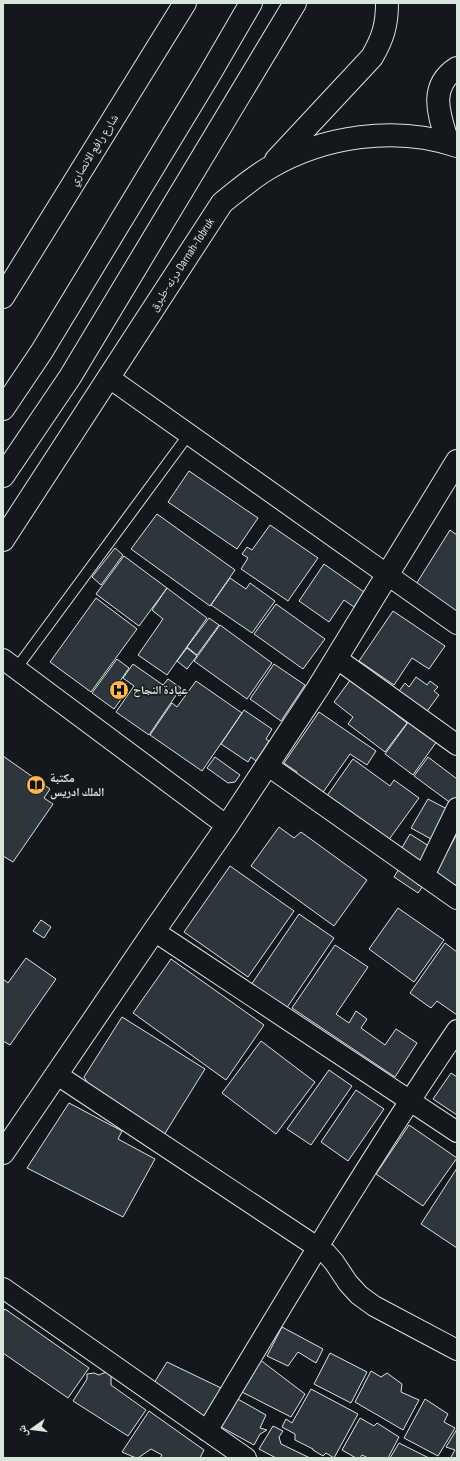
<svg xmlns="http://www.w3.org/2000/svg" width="460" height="1461" font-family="'Sofia Sans Condensed','Noto Naskh Arabic',sans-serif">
	<rect width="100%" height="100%" fill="#14181c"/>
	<path fill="#2c363c" stroke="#d8e6dc" d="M189,471l69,47 -21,31 -69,-47z
		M157,514l78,56 -25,36 -79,-57z
		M270,525l48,33 -30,43 -47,-32 7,-11 -6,-4 5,-7 5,3z
		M450,530l7,5v82l-44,-28z
		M115,548l8,7 -22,30 -9,-8z
		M124,556l43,32 -28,38 -43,-32z
		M324,564l40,28 -10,15 -10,-7 -15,22 -30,-21z
		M230,578l16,11 4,-6 25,18 -23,32 -41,-28z
		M167,588l40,30 -40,57 -29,-20 25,-36 -11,-9z
		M96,598l41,31 -46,63 -41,-30z
		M276,604l49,35 -22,30 -49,-35z
		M393,611l52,35 -16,23 -17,-11 -18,27 -35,-24z
		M209,618l10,7 -22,30 -10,-8z
		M220,625l52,38 -25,36 -53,-38z
		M187,648l10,8 -10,13 -10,-8z
		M117,659l12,9 -11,16 9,7 -13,18 -22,-16z
		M133,664l30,21 5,-6 13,9 -32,47 -33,-23 18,-26 -11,-8z
		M274,664l31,21 -24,36 -31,-22z
		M416,677l11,8 3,-4 8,6 -4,4 5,4 -17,23 -28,-20 11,-15 4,4z
		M351,679l56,44 -22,29 -37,-28 5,-7 -19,-15z
		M196,681l46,32 -40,58 -52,-36 22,-32 5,4z
		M244,710l28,19 -6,10 3,2 -13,20 -5,-4 -3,5 -27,-18z
		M319,712l57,39 -9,14 -17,-11 -31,44 -27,-18 5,-8 -13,-9z
		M409,721l28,20 -24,34 -28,-21z
		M3,756l47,33 -6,9 9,6 -40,58 -10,-6z
		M215,757l25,18 -5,7 -7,1 -21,-15z
		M428,757l29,22v18l-5,7 -38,-28z
		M353,759l37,27 4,-6 25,18 -34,47 -61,-45z
		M428,799l21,11 -16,30 -22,-12z
		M279,827l15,11 7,-6 66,48 -33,46 -83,-60z
		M410,834l22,14 -10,17 -22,-14z
		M457,834v59l-25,-14z
		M230,866l64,45 -46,66 -64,-45z
		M400,867l25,16 -7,10 -24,-16z
		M398,908l46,32 -30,42 -45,-33z
		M299,914l35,24 -48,71 -35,-24z
		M41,920l10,7 -7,11 -11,-7z
		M445,943l12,9v63l-20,-14 -6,7 -21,-15z
		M335,945l33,22 -32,47 13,9 7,-12 11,8 -6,9 24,17 11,-16 21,14 -22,34 -103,-69z
		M26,958l30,21 -46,66 -7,-4v-62l5,4z
		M171,959l93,66 -38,55 -93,-67z
		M122,1017l83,52 -41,66 -72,-45 -8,-13z
		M261,1041l54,41 -39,52 -54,-41z
		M329,1070l23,16 -41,59 -24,-16z
		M451,1073l6,4v38l-24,-16z
		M356,1090l28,19 -36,52 -27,-19z
		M69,1103l53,28 -4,8 37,20 -32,58 -96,-49z
		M409,1125l48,33 -34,48 -47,-32z
		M457,1168v80l-36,-24z
		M5,1309l84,59 -21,30 -65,-45v-41z
		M282,1327l41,22 -7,14 -18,-11 -10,14 -21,-10z
		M330,1353l37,19 -16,31 -37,-19z
		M259,1359l46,35 -14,23 -49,-25z
		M167,1362l54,26 -17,28 -50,-33z
		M371,1371l10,6 6,-4 15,11 -1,8 18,8 -16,30 -48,-28z
		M106,1372l5,4v9l35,25 -18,26 -55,-35 14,-22v-5l7,-1 5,2z
		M311,1389l47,25 -24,44 -8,-5 -3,3 -10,-6v-1l-18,-9v-6l-13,-7 4,-8 6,4z
		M236,1398l30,17 -6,13 7,2 -7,4 -6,11 -33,-18z
		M425,1399l23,15 -4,8 11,6 -17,28 -34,-18z
		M149,1411l55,39 -4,8h-40l2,-3 -11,-6 -13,9h-2l-14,-6z
		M360,1418l14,8 3,-3 22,14 -11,21h-20l-6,-3 -2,3h-4l-14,-8z
		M273,1426l10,5 -4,6 2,7 29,14h-34l-17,-9z
		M457,1429v29h-4l-2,-1 4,-7 -9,-3z
		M399,1443l30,15h-39z"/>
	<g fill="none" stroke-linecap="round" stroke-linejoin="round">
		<g stroke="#d8e6dc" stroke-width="12">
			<path id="service" d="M16,669l173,-235"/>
		</g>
		<g stroke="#d8e6dc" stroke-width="22">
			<path id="minor" d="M108,377l349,247
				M336,658l121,87
				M3,659l224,167
				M267,765l190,134
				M424,876l33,-68
				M154,931l303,201
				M56,1074l270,179 8,9 14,21 11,12 15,11 83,44
				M3,1288l243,170
				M207,1431c81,-135 161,-270 250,-401"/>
		</g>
		<g stroke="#d8e6dc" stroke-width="24">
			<path id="tertiary" d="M448,143c-8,-26 -21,-56 9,-75
				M276,160l96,-103c11,-19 15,-32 15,-54
				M3,297l182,-294
				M3,540l219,-337c15,-12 30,-25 47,-35 54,-32 127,-43 188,-22
				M3,1153l151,-222 73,-105 91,-138 139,-227"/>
		</g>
		<g stroke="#d8e6dc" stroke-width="24">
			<path id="trunk" d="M3,409l39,-58 166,-274 43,-74
				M3,476l67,-99 225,-374"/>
		</g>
		<use href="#service" stroke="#14181c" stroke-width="10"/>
		<use href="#minor" stroke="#14181c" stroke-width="20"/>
		<use href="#tertiary" stroke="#14181c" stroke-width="22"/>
		<use href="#trunk" stroke="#14181c" stroke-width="22"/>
	</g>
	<defs>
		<g id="hospital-disc" transform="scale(1)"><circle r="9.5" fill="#ffb74d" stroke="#14181c"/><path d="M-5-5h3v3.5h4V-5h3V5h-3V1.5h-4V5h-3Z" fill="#111"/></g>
		<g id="library-disc" transform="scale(1)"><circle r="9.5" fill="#ffb74d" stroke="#14181c"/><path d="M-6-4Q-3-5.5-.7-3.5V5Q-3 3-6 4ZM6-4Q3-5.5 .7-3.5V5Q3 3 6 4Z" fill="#111"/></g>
	</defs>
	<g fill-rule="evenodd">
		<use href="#hospital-disc" x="119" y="690"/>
		<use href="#library-disc" x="36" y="785"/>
	</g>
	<g text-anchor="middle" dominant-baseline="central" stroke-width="3" stroke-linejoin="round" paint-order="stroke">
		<g font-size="12" fill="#d8e6dc" stroke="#14181c">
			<text transform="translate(94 150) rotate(-58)">شارع رافع الانصاري</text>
			<text transform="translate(182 265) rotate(-57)">درنه-طبرق Darnah-Tobruk</text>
		</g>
		<g font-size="12" font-weight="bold" fill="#d8e6dc" stroke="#14181c" text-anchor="start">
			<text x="133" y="690">عيادة النجاح</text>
			<text x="50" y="778">مكتبة<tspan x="50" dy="14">الملك ادريس</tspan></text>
		</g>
	</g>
	<rect width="460" height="1461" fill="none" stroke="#d8e6dc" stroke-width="8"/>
	<g transform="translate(32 1429) rotate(256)" stroke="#14181c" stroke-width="3" paint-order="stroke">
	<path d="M0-3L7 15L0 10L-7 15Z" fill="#d8e6dc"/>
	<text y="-6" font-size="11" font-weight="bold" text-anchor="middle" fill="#d8e6dc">ش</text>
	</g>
</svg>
